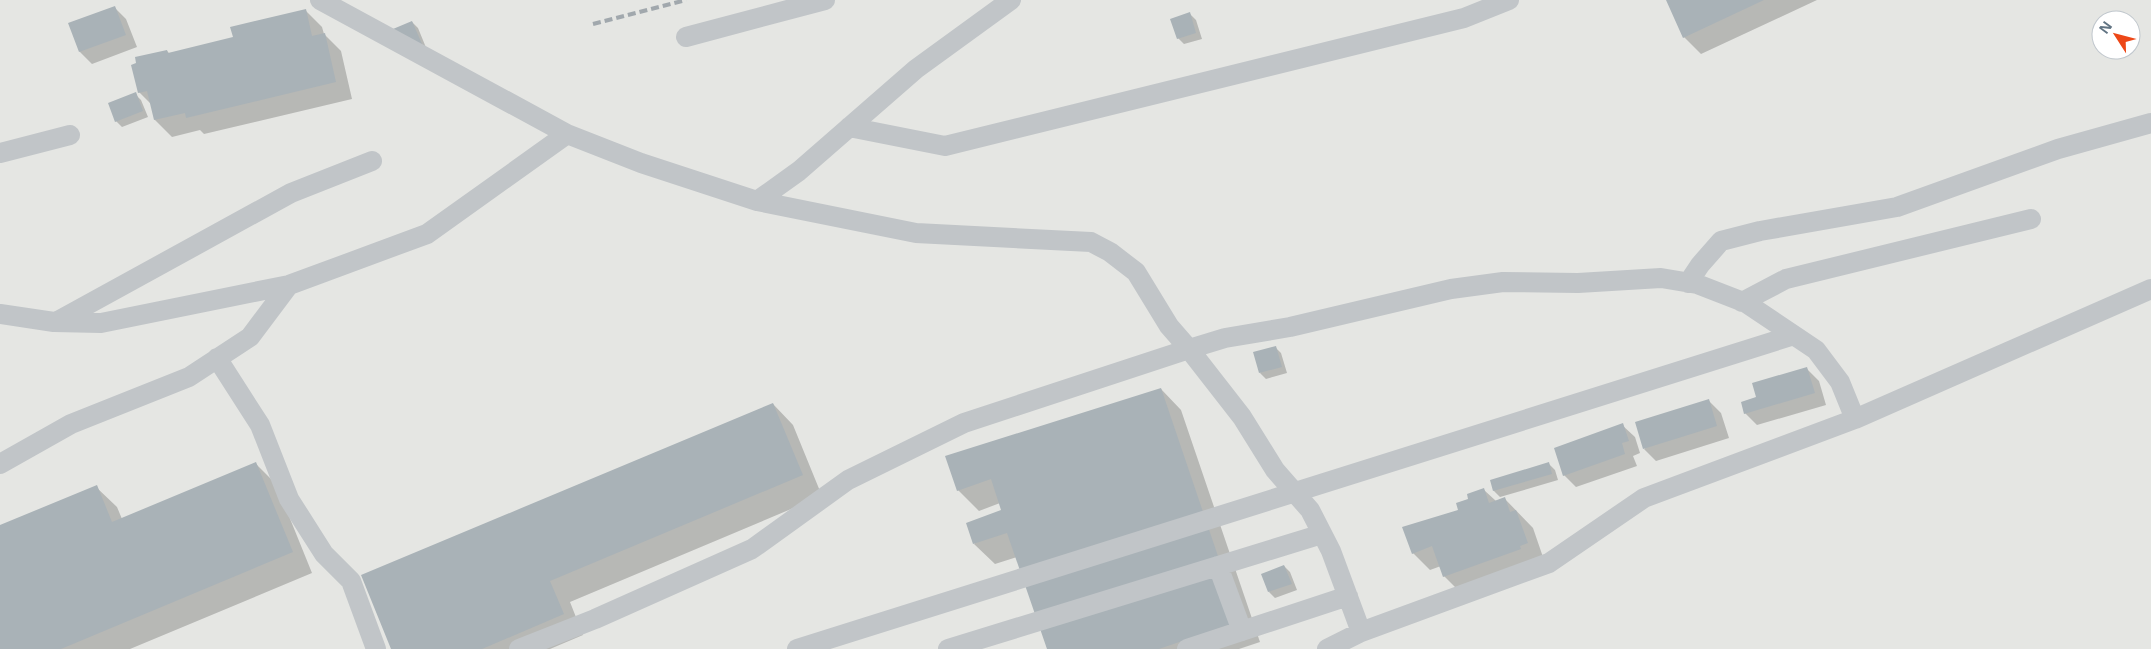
<svg xmlns="http://www.w3.org/2000/svg" width="2151" height="649" font-family="'Open Sans',sans-serif">
	<rect width="100%" height="100%" fill="#f4f4ef"/>
	<path fill="#e5e6e3" fill-rule="evenodd" d="M0,0h2151v649h-2151zM2101,20h30v30h-30z"/>
	<path fill="#0003" d="M1667,0h150l-116,54 -17,-17z
		M114,7l12,12 11,28 -45,17 -12,-12 -10,-28z
		M305,10l17,17 2,7 17,17 11,48 -148,35 -4,-4 -28,7 -17,-17 -3,-15 -13,-13 28,-41 3,3 64,-16z
		M1190,14l6,6 6,19 -18,5 -6,-6z
		M412,22l6,6 9,22 -17,7z
		M135,94l6,6 7,17 -26,10 -6,-6z
		M1275,347l6,6 6,20 -21,6 -6,-6z
		M1807,369l12,12 7,24 -69,20 -12,-12 13,-15z
		M1161,389l20,21 79,232 -21,7h-191l-31,-92 -22,7 -21,-20 29,-33 -3,-8 -21,8 -21,-21z
		M1709,401l12,12 8,25 -73,23 -12,-12z
		M773,404l20,21 29,71 -252,106 13,33 -33,14h-157z
		M1622,425l13,12 5,16 -7,3 4,10 -61,21 -12,-12z
		M256,464l20,20 36,89 -182,76h-130v-122l96,-40 21,20 5,12z
		M1549,464l6,6 3,10 -58,17 -6,-6 -2,-10z
		M1484,490l12,11 8,-3 29,30 11,32 -83,33 -17,-17 -3,-10 -11,4 -17,-17 -9,-25 56,-18 10,-10z
		M1284,566l6,6 7,18 -22,8 -6,-6z"/>
	<path fill="#a9b2b7" d="M1666,0h98l-81,38z
		M115,6l11,29 -47,17 -11,-29z
		M306,9l6,27 13,-3 11,49 -150,36 -1,-5 -31,7 -7,-29 -9,2 -7,-28 5,-2 -1,-6 32,-7 1,3 65,-16 -3,-10z
		M1190,12l6,21 -19,6 -7,-20z
		M412,21l10,23 -19,8 -10,-23z
		M136,92l7,19 -28,11 -7,-19z
		M1276,346l6,21 -23,6 -6,-21z
		M1807,367l8,26 -71,21 -3,-12 15,-5 -4,-14z
		M1161,388l79,233 -81,28h-112l-40,-116 -34,11 -7,-21 35,-13 -10,-31 -34,12 -12,-35z
		M1709,399l8,27 -74,23 -8,-27z
		M773,403l30,72 -253,106 14,33 -82,35h-91l-30,-74z
		M1623,423l6,18 -7,2 3,11 -62,22 -9,-28z
		M256,462l37,90 -232,97h-61v-124l97,-40 15,37z
		M1549,462l3,12 -59,17 -3,-11z
		M1484,488l5,15 16,-6 5,15 6,-2 12,33 -8,3 1,3 -78,28 -11,-31 -20,8 -10,-27 56,-17 -2,-7 12,-4 -1,-5z
		M1284,565l8,19 -24,8 -7,-18z"/>
	<g fill="none" stroke-linecap="round" stroke-linejoin="round">
		<path stroke="#c1c5c8" stroke-width="20" d="M320,0l247,134 74,29 116,38 42,-30 117,-102 95,-69
			M686,37l139,-37
			M849,127l96,19 519,-128 45,-18
			M0,153l70,-18
			M757,201l159,32 175,9 19,10 26,20 33,54 20,23 36,-11 65,-11 161,-38 52,-7 75,1 83,-5 36,6 49,19 70,47 24,32 15,37
			M1688,283l12,-18 21,-24 39,-10 137,-24 161,-58 93,-26
			M1742,302l44,-23 245,-60
			M0,314l54,8 47,1 188,-38 138,-51 140,-100
			M56,322l235,-129 81,-32
			M217,358l43,67 29,74 35,55 27,27 25,68
			M0,464l71,-40 118,-47 61,-40 39,-52
			M1218,566l24,65
			M519,649l76,-30 157,-70 96,-69 116,-57 225,-74 53,68 33,53 35,40 21,41 30,81
			M797,649l997,-314
			M948,649l374,-115
			M1187,649l161,-53
			M1327,649l34,-17 188,-69 95,-65 211,-79 296,-130"/>
		<path stroke="#a1a8ad" stroke-width="4" stroke-dasharray="8 4" stroke-linecap="butt" d="M593,24l93,-24"/>
	</g>
	<g transform="translate(2116 35) rotate(306)"><circle r="24" fill="#ffffff" stroke="#c0c7cd"/>
	<path d="M0-4L9 19L0 12L-9 19Z" fill="#ed4717"/>
	<text y="-8" font-size="14" font-weight="bold" text-anchor="middle" fill="#617483">N</text>
	</g>
</svg>
